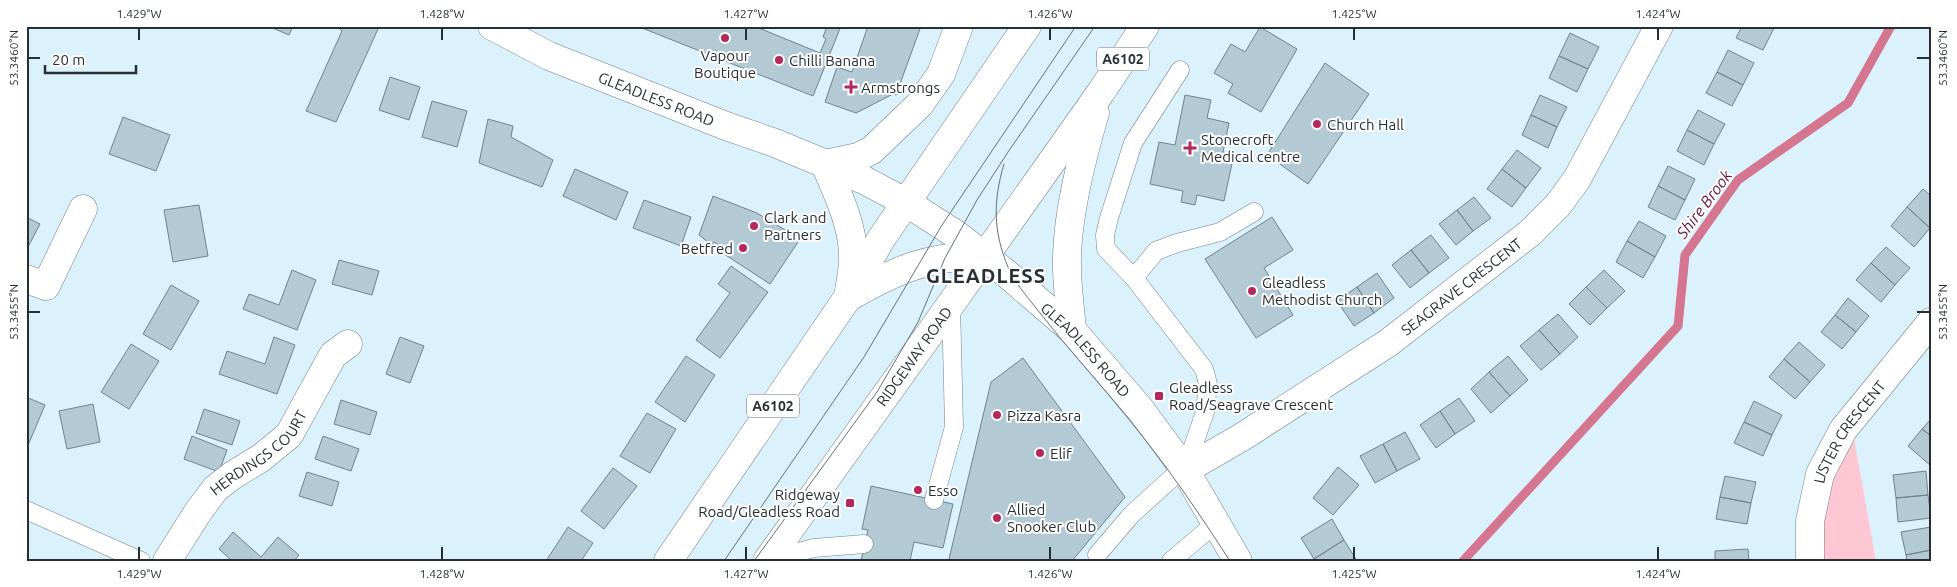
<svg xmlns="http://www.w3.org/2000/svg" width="1957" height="587" font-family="Ubuntu,sans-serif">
	<rect width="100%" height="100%" fill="#dbf1fb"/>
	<path fill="#fec7d3" d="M1854,439l22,122h-53l-1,-56 19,-51z"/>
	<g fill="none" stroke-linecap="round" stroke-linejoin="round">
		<path stroke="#d4768f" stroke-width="9" d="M1463,561l215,-235 7,-71 53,-75 110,-77 43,-77"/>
	</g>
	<path fill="#b3c9d3" stroke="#6f838c" d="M268,26h25l-4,9z
		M337,26h38l3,3 -42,93 -30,-11 36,-80z
		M637,26h117l66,27 6,-14 -3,-2 4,-11h14l-28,70z
		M868,26h53l-25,69 -3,-1 -37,19 -31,-11 12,-35 15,5z
		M1742,26h28l4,2 -11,22 -27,-12z
		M1260,27l37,22 -36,63 -33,-19 5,-9 -19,-11 17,-29 14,8z
		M1570,33l29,14 -11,22 -29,-13z
		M1728,50l26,13 -11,22 -26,-13z
		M1559,56l29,13 -11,23 -28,-14z
		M1325,63l44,31 -61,90 -41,-29z
		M1717,72l26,13 -11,21 -26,-13z
		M390,77l30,10 -11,33 -30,-10z
		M1185,95l26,5 -4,18 22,5 -6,29 11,2 -10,47 -27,-6 -2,10 -14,-3 2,-11 -33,-7 9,-42 16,3z
		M1540,95l27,12 -10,20 -26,-12z
		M432,101l35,10 -10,36 -35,-10z
		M1698,110l27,14 -11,20 -27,-14z
		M1531,115l26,12 -9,21 -26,-13z
		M123,117l47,18 -14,36 -47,-17z
		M488,119l25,7 -2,11 42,23 -11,27 -63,-24z
		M1687,130l27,14 -10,21 -27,-14z
		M1517,150l24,18 -15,20 -24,-19z
		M1668,166l27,13 -10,21 -27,-14z
		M575,169l53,23 -12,28 -53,-24z
		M1502,169l24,19 -14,19 -25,-18z
		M1658,186l27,14 -10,20 -27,-13z
		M1923,189l8,7 -1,32 -23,-21z
		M713,196l44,17 43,26 -30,45 -46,-30 3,-3 -13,-9 -2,3 -13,-10z
		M1474,197l17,21 -18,13 -16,-21z
		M644,200l47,17 -10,29 -48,-18z
		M199,205l9,51 -35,6 -9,-52z
		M1907,207l23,21 -16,19 -23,-21z
		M1457,210l16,21 -17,14 -17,-21z
		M26,217l14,7 -12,23 -2,-1z
		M1272,217l21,33 -29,18 29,47 -37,23 -51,-79z
		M1639,221l27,15 -11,21 -28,-16z
		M1431,235l18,23 -20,15 -18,-23z
		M1627,241l28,16 -12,21 -27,-16z
		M1886,247l24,21 -15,17 -24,-22z
		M1411,250l18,23 -19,15 -18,-23z
		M339,260l40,11 -7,24 -40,-11z
		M1871,263l24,22 -14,17 -25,-22z
		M731,266l37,26 -48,66 -24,-18 34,-47 -12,-9z
		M292,270l24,10 -19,50 -54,-21 6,-15 30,11z
		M1604,270l21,21 -18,17 -21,-21z
		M1377,273l17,25 -20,15 -17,-26z
		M171,285l28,16 -28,49 -28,-16z
		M1357,287l17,26 -20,13 -17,-25z
		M1586,287l21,21 -17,17 -21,-21z
		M1848,298l21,18 -13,16 -21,-17z
		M1558,314l20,23 -18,17 -21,-24z
		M1835,315l21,17 -14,17 -21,-17z
		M1539,330l21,24 -19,16 -21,-24z
		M274,337l21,8 -18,49 -58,-20 8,-23 38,13z
		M400,337l24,9 -14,37 -24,-9z
		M1799,342l26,23 -15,17 -26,-23z
		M131,344l28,17 -30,48 -28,-17z
		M686,356l29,19 -30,47 -30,-20z
		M1508,356l20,24 -18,16 -21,-24z
		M1023,358l102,139 -53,64h-115l-8,-2 42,-177z
		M1784,359l26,23 -15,17 -26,-22z
		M1489,372l21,24 -19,17 -20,-24z
		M26,397l19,8 -16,38 -3,-1z
		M1459,398l16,23 -20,13 -15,-23z
		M341,400l36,12 -7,23 -36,-11z
		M1754,401l28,14 -10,20 -28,-13z
		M93,404l7,38 -33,7 -8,-38z
		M204,409l36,12 -8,24 -36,-12z
		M1440,411l15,23 -19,14 -16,-23z
		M647,413l29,16 -26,44 -30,-17z
		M1931,419v17l-9,-7z
		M1744,422l28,13 -9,21 -29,-13z
		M1922,429l9,7v30l-23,-20z
		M1405,432l15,27 -23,12 -14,-27z
		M192,436l35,14 -8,22 -35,-13z
		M323,436l36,13 -8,22 -36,-12z
		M1383,444l14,27 -22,12 -15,-27z
		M1338,467l21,18 -26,30 -20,-17z
		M613,468l24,18 -33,43 -23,-18z
		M1926,471l2,24 -32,3 -3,-23z
		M307,472l32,10 -7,24 -33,-10z
		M1725,476l31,6 -5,21 -31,-6z
		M871,486l82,18 -10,44 -29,-6 -4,19h-49l7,-31 -6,-1z
		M1928,495l3,23 -33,4 -2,-24z
		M1720,497l31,6 -4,21 -31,-5z
		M1332,519l12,21 -30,19 -13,-21z
		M568,527l25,16 -12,18h-35z
		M1931,527v23l-25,5 -5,-23z
		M233,532l28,25 17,-20 21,18 -5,6h-62l-13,-12z
		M1344,540l13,21h-42l-1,-2z
		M1748,549l1,12h-34v-10z
		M1931,550v11h-24l-1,-6z"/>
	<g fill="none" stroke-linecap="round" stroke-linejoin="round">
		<g stroke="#6f838c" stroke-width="19">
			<path id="lane" d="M1134,278l22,-27 21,-8 43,-11 34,-20
				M934,500l20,-73 -3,-123
				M26,510l115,51
				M1097,555l35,-41 41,-37 12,-7 20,-58 3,-28 -4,-15 -70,-91 -28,-29 -1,-14 4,-17 24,-75 47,-73
				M768,560l46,-12 50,-4
				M1171,561l45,-38"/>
		</g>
		<g stroke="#6f838c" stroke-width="29">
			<g id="street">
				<path d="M825,164l33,-7 14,-7 48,-46 21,-30 18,-48"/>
				<path d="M26,279l20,7 37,-77"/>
				<path id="s1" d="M1185,470l57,-33 146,-94 142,-110 28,-28 19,-26 82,-153"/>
				<path id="s2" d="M167,561l31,-49 17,-23 18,-14 28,-17 28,-23 44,-80 15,-11"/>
				<path id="s3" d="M1810,561v-40l10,-47 23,-44 88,-108"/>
			</g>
		</g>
		<g stroke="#6f838c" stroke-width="29">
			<g id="secondary">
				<path id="s4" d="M492,26l57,30 177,70 49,17 89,37 43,23 50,32 50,39 65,56 68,79 45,61 53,91"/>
				<path d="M825,164c12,29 27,58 28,90 1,14 -3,29 -5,43"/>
			</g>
		</g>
		<g stroke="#6f838c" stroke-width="29">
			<g id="highway">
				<path d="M849,297c43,-25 85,-45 135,-39"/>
				<path d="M1072,330c-2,-25 -6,-49 -5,-73 1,-47 15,-100 28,-144"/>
				<path d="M668,561l180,-264 33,-58 146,-213"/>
				<path id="s5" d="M767,561l184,-257 150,-212 44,-66"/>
			</g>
		</g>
		<use href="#lane" stroke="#fff" stroke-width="18"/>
		<use href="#street" stroke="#fff" stroke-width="28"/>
		<use href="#secondary" stroke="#fff" stroke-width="28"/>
		<use href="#highway" stroke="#fff" stroke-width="28"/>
		<path stroke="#657278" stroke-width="1" d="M1004,164c-11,37 -11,67 4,103 6,15 18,28 28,41 30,39 64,75 95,114 36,44 68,91 99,139
			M724,561l140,-204 78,-132 134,-199
			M754,561l123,-169 41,-70 27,-64 32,-58 31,-48 87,-126"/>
	</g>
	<path fill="none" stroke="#262f33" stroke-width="2" d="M139,28v12M442,28v12M746,28v12M1050,28v12M1354,28v12M1658,28v12M28,58h12M1917,58h13M28,312h12M1917,312h13M139,547v13M442,547v13M746,547v13M1050,547v13M1354,547v13M1658,547v13"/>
	<g fill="#b5275d" stroke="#fff" stroke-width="2">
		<circle cx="725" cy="38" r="5"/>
		<circle cx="779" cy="60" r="5"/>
		<path d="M848.5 79.5h5v5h5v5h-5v5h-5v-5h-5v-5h5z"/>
		<circle cx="1317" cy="124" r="5"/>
		<path d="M1187.5 140.5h5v5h5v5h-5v5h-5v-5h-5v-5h5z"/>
		<circle cx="754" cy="226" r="5"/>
		<circle cx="743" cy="248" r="5"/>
		<circle cx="1252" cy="291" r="5"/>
		<rect x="1154" y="391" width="10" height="10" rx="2.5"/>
		<circle cx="997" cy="415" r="5"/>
		<circle cx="1040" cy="453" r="5"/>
		<circle cx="918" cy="490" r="5"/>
		<rect x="845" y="498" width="10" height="10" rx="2.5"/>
		<circle cx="997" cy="518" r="5"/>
	</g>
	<g text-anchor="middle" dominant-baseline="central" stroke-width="4" stroke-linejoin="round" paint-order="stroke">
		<g fill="#fff" stroke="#676d70" stroke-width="1">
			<rect x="1097" y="47.5" width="52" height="23" rx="4"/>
			<rect x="747" y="394.5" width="52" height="23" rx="4"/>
		</g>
		<g font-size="14" font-weight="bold" fill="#262f33">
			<text x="1123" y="59">A6102</text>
			<text x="773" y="406">A6102</text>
		</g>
		<g font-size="15" fill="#262f33" stroke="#fff" text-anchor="start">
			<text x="725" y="55" text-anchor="middle">Vapour<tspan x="725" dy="17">Boutique</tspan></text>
			<text x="789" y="60">Chilli Banana</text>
			<text x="861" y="87">Armstrongs</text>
			<text x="1327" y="124">Church Hall</text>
			<text x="1201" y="139">Stonecroft<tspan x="1201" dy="17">Medical centre</tspan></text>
			<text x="764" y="217">Clark and<tspan x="764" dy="17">Partners</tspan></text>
			<text x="733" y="248" text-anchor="end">Betfred</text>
			<text x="1262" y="282">Gleadless<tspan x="1262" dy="17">Methodist Church</tspan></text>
			<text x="1169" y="387">Gleadless<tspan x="1169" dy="17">Road/Seagrave Crescent</tspan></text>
			<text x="1007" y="415">Pizza Kasra</text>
			<text x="1050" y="453">Elif</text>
			<text x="928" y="490">Esso</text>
			<text x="840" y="494" text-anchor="end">Ridgeway<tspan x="840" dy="17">Road/Gleadless Road</tspan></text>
			<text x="1007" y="509">Allied<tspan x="1007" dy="17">Snooker Club</tspan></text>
		</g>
		<g font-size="15" fill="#262f33" stroke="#fff">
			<text stroke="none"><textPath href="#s4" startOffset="180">GLEADLESS ROAD</textPath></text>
			<text stroke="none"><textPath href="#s1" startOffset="332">SEAGRAVE CRESCENT</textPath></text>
			<text stroke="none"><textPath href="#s4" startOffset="684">GLEADLESS ROAD</textPath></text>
			<text stroke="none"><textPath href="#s5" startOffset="252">RIDGEWAY ROAD</textPath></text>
			<text stroke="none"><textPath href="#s3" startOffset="139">LISTER CRESCENT</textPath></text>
			<text stroke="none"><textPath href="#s2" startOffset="144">HERDINGS COURT</textPath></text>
		</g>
		<g font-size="16" font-style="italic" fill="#691334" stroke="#fff">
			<text transform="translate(1704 204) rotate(-53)">Shire Brook</text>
		</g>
		<g font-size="20" font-weight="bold" letter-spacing="1" fill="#262f33" stroke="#fff">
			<text x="986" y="275">GLEADLESS</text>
		</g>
	</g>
	<rect width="1957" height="587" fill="none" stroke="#ffffff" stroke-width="55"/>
	<path d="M45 65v8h91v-8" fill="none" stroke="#262f33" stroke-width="2.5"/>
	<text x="52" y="65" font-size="15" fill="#262f33" stroke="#ffffff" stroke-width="4" paint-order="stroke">20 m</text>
	<rect x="28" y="28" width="1902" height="532" fill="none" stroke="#262f33" stroke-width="2"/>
	<g font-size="12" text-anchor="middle" fill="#262f33">
		<text x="139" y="18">1.429°W</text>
		<text x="442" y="18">1.428°W</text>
		<text x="746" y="18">1.427°W</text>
		<text x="1050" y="18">1.426°W</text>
		<text x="1354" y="18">1.425°W</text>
		<text x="1658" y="18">1.424°W</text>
		<text transform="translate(14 58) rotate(-90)" y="4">53.3460°N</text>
		<text transform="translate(1943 58) rotate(-90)" y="4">53.3460°N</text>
		<text transform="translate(14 312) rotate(-90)" y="4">53.3455°N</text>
		<text transform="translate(1943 312) rotate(-90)" y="4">53.3455°N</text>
		<text x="139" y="578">1.429°W</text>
		<text x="442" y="578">1.428°W</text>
		<text x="746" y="578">1.427°W</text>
		<text x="1050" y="578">1.426°W</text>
		<text x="1354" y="578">1.425°W</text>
		<text x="1658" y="578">1.424°W</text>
	</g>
</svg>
